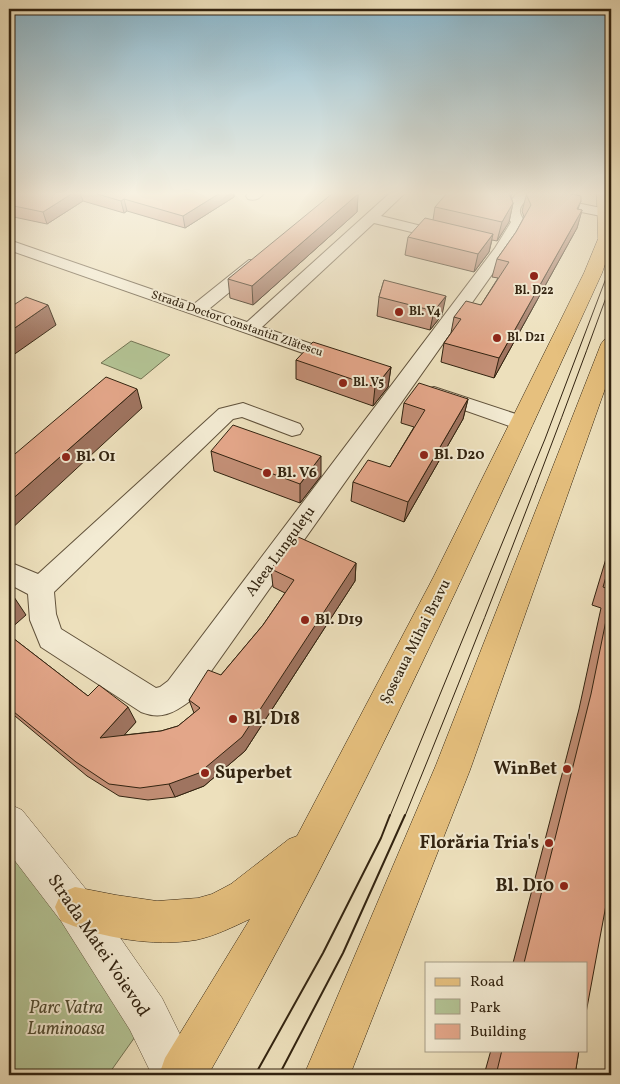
<svg xmlns="http://www.w3.org/2000/svg" width="620" height="1084" font-family="Vollkorn,serif">
	<rect width="100%" height="100%" fill="#ede0bc"/>
	<filter id="stains"><feTurbulence type="fractalNoise" baseFrequency=".004" numOctaves="4"/><feColorMatrix values="0 0 0 0 .2 0 0 0 0 .09 0 0 0 0 .02 0 0 0 .5 -.17"/></filter>
	<radialGradient id="worn" r=".72"><stop offset=".6" stop-color="#630" stop-opacity="0"/><stop offset="1" stop-color="#630" stop-opacity=".3"/></radialGradient>
	<path fill="#b3c394" stroke="#727352" d="M131,341l39,14 -29,24 -40,-16z
		M9,842l133,185 -34,48h-94l-5,-11z"/>
	<g fill="none" stroke-linecap="round" stroke-linejoin="round">
		<g stroke="#61523b" stroke-width="2">
			<path id="minor" d="M248,193h16c-4,6 -9,8 -16,6l-2,-3z
				M390,193h15l-24,23 73,18 2,3 -2,3 -5,1 -75,-18 -112,104 85,29 3,4 -3,4 -7,2 -331,-116v-10l185,64 55,-44h12l2,3 -2,3 -52,43 38,13z
				M517,193h10l2,3c-9,12 -13,13 -4,26l-15,27 -320,452c-16,12 -29,19 -49,11l-100,-65 -11,-27 -2,-26 -19,-10v-22l29,12 181,-165 24,-6 57,21 3,5 -3,5 -8,2 -50,-19 -9,2 -179,173 2,22 5,15 95,59 4,-1 8,-6 327,-433 16,-26c-10,-14 -3,-17 6,-29z
				M547,197l64,13v6l-5,1 -64,-13 -2,-3 2,-3z
				M434,387l94,31 4,5 -4,5 -7,2 -94,-33 -3,-4 3,-4z"/>
		</g>
		<g stroke="#61523b" stroke-width="1">
			<path id="tertiary" d="M9,804l13,6 67,83 73,105 38,77h-48l-22,-45 -69,-109 -52,-68z"/>
		</g>
		<g stroke="#322310" stroke-width="1">
			<path id="primary" d="M597,193h14v54l-9,26c-124,271 -245,544 -394,802h-49l6,-17 85,-139c-17,8 -35,17 -54,21 -43,7 -95,-2 -135,-19l-6,-14 6,-14 14,-6 41,8 41,6 41,-3 14,-4 19,-10 58,-45 8,-3 137,-260 150,-303 14,-34z
				M611,338v34l-141,398 -120,305h-46l132,-310 165,-421 3,-4z"/>
		</g>
		<use href="#minor" fill="#f3ebd3" fill-rule="evenodd"/>
		<use href="#tertiary" fill="#f3ebd3" fill-rule="evenodd"/>
		<use href="#primary" fill="#e6c07e" fill-rule="evenodd"/>
		<path stroke="#322310" stroke-width="1" d="M390,816l155,-377 66,-174
			M405,816c72,-176 141,-353 206,-532"/>
		<path stroke="#322310" stroke-width="2" d="M255,1075l68,-122 58,-115 9,-23
			M279,1075l64,-122 62,-138"/>
	</g>
	<path fill="#c38f76" stroke="#322310" d="M9,193h225v4l-49,31 -58,-17 -3,2 -41,-12 -36,23 -38,-8z
		M512,193l-1,4 2,6 -4,19 -12,19 -5,-1 -3,12 -15,20 -69,-17 3,-18 25,-17 2,-13z
		M527,193h51l-1,2 4,6 -3,8 4,1 -5,18 -83,150 -53,-16 3,-19 7,-10 3,-16 27,-12 17,-27 -6,-1 5,-18 19,-27 8,-15 -2,-6z
		M358,194l-1,18 -104,93 -23,-7 -2,-19z
		M384,280l58,35 -12,15 -53,-14 2,-19z
		M296,360l95,7 -3,20 -15,19 -77,-27z
		M468,399l-5,20 -59,103 -53,-21 2,-19 37,-15 24,-40 -13,-4 3,-20z
		M211,451l110,25 -21,27 -86,-32z
		M611,542v336l-25,85h-73l66,-254 22,-101 -9,-3z
		M356,563l-1,18 -110,170 -41,35 -29,11 -27,3 -29,-4 -32,-20 -78,-65v-76l79,61 48,26 -12,13 37,-4 17,-5 16,-13 -5,-13 32,-25 42,-50 22,-32 -12,-6 -2,-18z
		M491,1050h88l-4,25h-91z"/>
	<path fill="#9f7460" stroke="#322310" d="M73,193h7l3,8 -36,23 -4,-12z
		M220,193h14v4l-49,31 -2,-12z
		M358,194l-1,18 -104,93 -1,-19z
		M124,199l3,12 -3,2 -3,-12z
		M513,203l-4,19 -12,19 5,-19z
		M582,210l-5,18 -83,150 5,-20z
		M493,234l-4,18 -15,20 4,-18z
		M446,296l-4,19 -12,15 4,-19z
		M48,305l8,20 -47,33v-26z
		M391,367l-3,20 -15,19 2,-19z
		M137,389l5,19 -133,123v-29z
		M468,399l-5,20 -59,103 4,-20z
		M321,456v20l-21,27v-19z
		M356,563l-1,18 -110,170 -41,35 -29,11 -6,-13z
		M14,597l12,18 -17,15v-28z
		M128,707l8,15 -26,29 -10,-13z"/>
	<path fill="#e3a689" stroke="#322310" d="M9,193h64l-30,19 -34,-7z
		M94,193h126l-37,23 -59,-17 -3,2z
		M333,193h24l1,1 -106,92 -24,-7z
		M447,193h62l4,10 -11,19 -67,-15z
		M527,193h40l14,3v5l-4,8 5,1 -83,148 -55,-15 17,-24 -7,-2 12,-16 15,4 28,-43 -12,-3 19,-27 15,-27 -5,-11z
		M425,218l68,16 -15,20 -70,-17z
		M384,280l62,16 -12,15 -55,-14z
		M26,297l22,8 -39,27v-24z
		M313,342l78,25 -16,20 -79,-27z
		M106,377l31,12 -128,113v-43z
		M419,383l49,16 -60,103 -55,-20 15,-22 22,7 35,-57 -21,-7z
		M233,425l88,31 -21,28 -89,-33z
		M296,536l60,27 -114,174 -43,36 -30,11 -29,4 -31,-4 -33,-22 -67,-54v-73l79,61 11,-11 29,22 -28,31 61,-7 17,-5 22,-18 -11,-8 19,-30 13,5 42,-50 31,-45 -23,-11z
		M611,560v30l-8,-3z
		M9,595l5,2 -5,5z
		M611,596v282l-25,135v-50h-62l67,-269z
		M502,1050h77l-4,25h-79z"/>
	<linearGradient id="sky" x2="0" y2="1"><stop stop-color="#89b8cf"/><stop offset="0.56" stop-color="#f7f1e1"/><stop offset="1" stop-color="#f7f1e1" stop-opacity="0"/></linearGradient>
	<rect width="620" height="345" fill="url(#sky)"/>
	<g fill="#8f2418" stroke="#f3ebd3" stroke-width="2">
		<circle cx="534" cy="276" r="5"/>
		<circle cx="399" cy="312" r="5"/>
		<circle cx="497" cy="338" r="5"/>
		<circle cx="343" cy="383" r="5"/>
		<circle cx="424" cy="455" r="5"/>
		<circle cx="66" cy="457" r="5"/>
		<circle cx="267" cy="473" r="5"/>
		<circle cx="305" cy="620" r="5"/>
		<circle cx="233" cy="719" r="5"/>
		<circle cx="567" cy="769" r="5"/>
		<circle cx="205" cy="773" r="5"/>
		<circle cx="549" cy="843" r="5"/>
		<circle cx="564" cy="886" r="5"/>
	</g>
	<g text-anchor="middle" dominant-baseline="central" stroke-width="4" stroke-linejoin="round" paint-order="stroke">
		<g font-size="12" font-weight="bold" fill="#322310" stroke="#f3ebd3" text-anchor="start">
			<text x="534" y="291" text-anchor="middle">Bl. D22</text>
			<text x="409" y="312">Bl. V4</text>
			<text x="507" y="338">Bl. D21</text>
			<text x="353" y="383">Bl. V5</text>
		</g>
		<g font-size="12" fill="#322310" stroke="#f3ebd3">
			<text transform="translate(237 324) rotate(19)">Strada Doctor Constantin Zlătescu</text>
		</g>
		<g font-size="15" font-weight="bold" fill="#322310" stroke="#f3ebd3" text-anchor="start">
			<text x="434" y="455">Bl. D20</text>
			<text x="76" y="457">Bl. O1</text>
			<text x="277" y="473">Bl. V6</text>
			<text x="315" y="620">Bl. D19</text>
		</g>
		<g font-size="15" fill="#322310" stroke="#f3ebd3">
			<text transform="translate(281 552) rotate(-54)">Aleea Lungulețu</text>
			<text transform="translate(416 642) rotate(-63)">Șoseaua Mihai Bravu</text>
		</g>
		<g font-size="18" font-weight="bold" fill="#322310" stroke="#f3ebd3" text-anchor="end">
			<text x="243" y="719" text-anchor="start">Bl. D18</text>
			<text x="557" y="769">WinBet</text>
			<text x="215" y="773" text-anchor="start">Superbet</text>
			<text x="539" y="843">Florăria Tria's</text>
			<text x="554" y="886">Bl. D10</text>
		</g>
		<g font-size="18" fill="#322310" stroke="#f3ebd3">
			<text transform="translate(98 946) rotate(56)">Strada Matei Voievod</text>
		</g>
		<g font-size="18" font-style="italic" fill="#524b31" stroke="#f3ebd3">
			<text x="66" y="1008">Parc Vatra<tspan x="66" dy="21">Luminoasa</tspan></text>
		</g>
	</g>
	<rect width="620" height="1084" fill="none" stroke="#ede0bc" stroke-width="30"/>
	<rect x="10" y="10" width="600" height="1064" fill="none" stroke="#322310" stroke-width="2.5"/>
	<rect x="15" y="15" width="590" height="1054" fill="none" stroke="#322310"/>
	<rect x="425" y="962" width="162" height="90" fill="#f3ebd3" stroke="#a69b85"/>
	<rect x="435" y="978" width="25" height="8" fill="#e6c07e" stroke="#a69b85"/>
	<text x="470" y="986" font-size="15" fill="#322310">Road</text>
	<rect x="435" y="999" width="25" height="15" fill="#b3c394" stroke="#a69b85"/>
	<text x="470" y="1012" font-size="15" fill="#322310">Park</text>
	<rect x="435" y="1024" width="25" height="15" fill="#e3a689" stroke="#a69b85"/>
	<text x="470" y="1036" font-size="15" fill="#322310">Building</text>
	<rect width="100%" height="100%" filter="url(#stains)"/>
	<rect width="100%" height="100%" fill="url(#worn)"/>
</svg>
